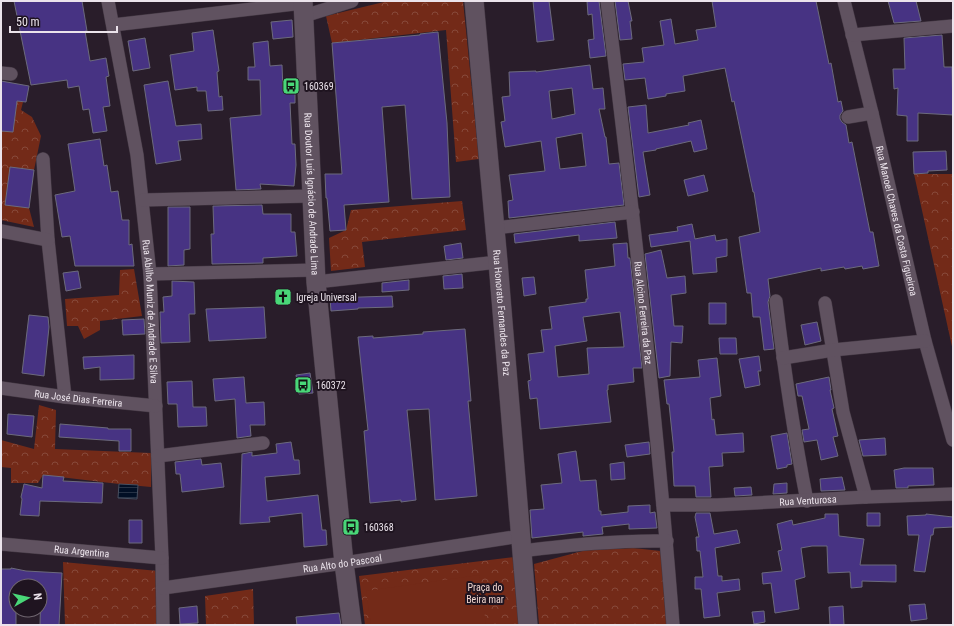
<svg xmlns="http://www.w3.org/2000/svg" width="954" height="626" font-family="'Roboto Condensed',sans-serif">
	<defs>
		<pattern id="forest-crowns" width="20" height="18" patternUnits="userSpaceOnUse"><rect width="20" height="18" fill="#732a18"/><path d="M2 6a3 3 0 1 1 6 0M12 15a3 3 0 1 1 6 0" fill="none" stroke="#87493a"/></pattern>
		<pattern id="water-rules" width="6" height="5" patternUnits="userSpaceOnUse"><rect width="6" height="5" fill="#010f25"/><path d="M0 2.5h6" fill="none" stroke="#263245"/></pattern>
	</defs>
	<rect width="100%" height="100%" fill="#291d2a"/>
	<path fill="url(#forest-crowns)" d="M388,1h75l16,158 -23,3 -10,-132 -114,13 -6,-27z
		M1,97l22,5 -2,8 11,7 9,19 -7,34 -24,-3 -5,37 24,4 5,19 -33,-7z
		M914,174h39v177z
		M462,201l4,29 -104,12 3,25 -34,4 -2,-33 17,-8 5,-20z
		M134,269l8,47 -42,5v9l-16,9 -6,-13h-11l-2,-27 54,-4 1,-25z
		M39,405l17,5 -1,39 96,4v34l-32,-3 -76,-9 -5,8h-27v-15l-10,-1v-27l33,9z
		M633,548l28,3 7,74h-129l-5,-61 52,-14z
		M515,557l7,68h-157l-6,-49z
		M63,562l95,9 -2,54h-91z
		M253,589l1,36h-48l-1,-29z"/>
	<path fill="#732a18" d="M479,575l7,50h-115l-5,-34z"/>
	<path fill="url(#water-rules)" stroke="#474f60" d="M119,484l19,1 -1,14 -19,-1z"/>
	<path fill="#473383" stroke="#6c6a7d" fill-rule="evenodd" d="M14,1h68l5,30h-2l5,30 16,-3 3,18 -3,1 4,29 -7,1 4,24 -14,2 -4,-24 -6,1 -4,-24 -11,2 -1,-8 -36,5z
		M533,1h16l5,39 -17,2z
		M587,1h12l7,55 -16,2 -2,-18 6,-1 -2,-25 -4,1z
		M615,1h13l4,20h-2l2,18 -12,1z
		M712,1h104l13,63 2,-1 7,39 3,-1 2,10 -3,4v4l2,3 4,3 3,18 3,-1 18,90h3l6,34 -16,3 -1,-3 -17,3 -1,-2 -23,4v-3l-53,11 2,17 -2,6 6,47 -10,1 -4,-33h-7l-2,-24h-4l-8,-56 21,-5 -6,-40h-1l-19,-91 -2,1 -7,-34 -42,8 2,15 -19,3v2l-18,3 -3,-21 -20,2 -2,-16 21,-2 -2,-14 22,-3 -4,-24 11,-2 4,25 23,-4 -2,-10 20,-3z
		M888,1h28l5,20 -27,2z
		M292,20l1,17 -20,2 -2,-17z
		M213,30l6,41 -2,1 2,25 3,-1 1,14 -15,1 -2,-20h-9v-4l-22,3 -5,-35 24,-4 -2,-18z
		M438,32l9,91 3,74 -38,2 -7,-94 -23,2 7,95 -45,3 2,25 -16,1 -3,-33h-1l-1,-24h17l-10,-131 88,-8v-1z
		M942,35l2,32h8l1,48 -35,-2v28h-11v-25l-10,-1 1,-27 -4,1 -1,-20h12l-1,-31z
		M145,38l5,30 -17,3 -5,-30z
		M268,41l2,25 12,-1 1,25h12v13h-5l2,41h3l1,21 -2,21 -34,-2 1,5 -25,1 -6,-72 31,-3 -1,-35h-12v-13h7l-2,-24z
		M590,65l3,24 10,-1 2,21h-6l6,28h1l3,27 10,-1 5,42 -115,13 -1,-17 5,-1 -4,-25 36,-4 -4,-30 -36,6 -4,-25 4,-1 -3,-24 8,-1 -1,-24 27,-1v1zM572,88l3,26 -23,5 -3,-28zM582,133l4,33 -26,3 -4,-31z
		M1,81l28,5 -3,16 -9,-1 -4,31 -12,-1z
		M168,81l8,45 25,-2 1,15 -24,2 3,19 -25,4 -12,-79z
		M646,105l2,28 41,-8 -1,-2 13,-3 6,29 -13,3 -3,-11 -35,8v1l-13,2 7,43 -11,2 -11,-90z
		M100,139l4,27 3,-1 4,27 7,-1 4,29h7v25l3,-1 2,22h-59l-5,-30 -8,1 -7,-42 20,-4 -7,-47z
		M946,151l1,19 -19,1v2l-14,1 -1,-22z
		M10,167l24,3 -5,38 -24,-3z
		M704,175l4,16 -20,5 -4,-16z
		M262,205l1,9h28v18h4l2,24 -34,2v5l-51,1 -1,-30h3l-1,-28z
		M168,207h22v42l-6,1v15l-16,1z
		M615,222l2,16 -38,3v-6l-64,8 -1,-9z
		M692,224l3,15 20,-4 1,6 11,-2v17l-11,2 1,14 -24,2 -3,-33 -39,6 -2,-12 29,-4 -1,-4z
		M461,243l2,15 -17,2 -2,-14z
		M627,243l1,15h2l12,110h-9l1,14 -26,3v5h-1l4,32 -71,7 -3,-31 -7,1 -2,-18 3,-1 -3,-26 16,-2 -3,-22 11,-1 -3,-22 37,-5v-3h2l-3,-29 30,-4 -2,-22zM620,312l4,35 -37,1 2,26 -31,3 -3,-31 32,-5 -4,-24z
		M661,250l6,28 18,-2 1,17 -15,2 3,31h9l-1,17 -11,-1 -1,34 -11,2 -14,-124z
		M78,271l3,17 -15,3 -3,-18z
		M462,274l1,14 -19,1 -1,-13z
		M534,277l2,17 -12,2 -2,-18z
		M409,280v10l-27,2v-9z
		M172,281l22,1 1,32h-6l1,28 -29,1 -1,-31h4l-1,-15 9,-1z
		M392,296l1,11 -35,1v1l-27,2 -1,-13z
		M709,303h17v21h-17z
		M264,307l2,31 -57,3 -3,-32z
		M29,315l19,2 1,10 -5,49 -22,-3z
		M144,319l1,15 -22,1 -1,-15z
		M817,322l4,19 -16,4 -4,-20z
		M465,329l6,72h-3l9,95 -42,4 -6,-91 -22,1 9,90 -15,2v-2l-31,3 -6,-72 4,-1 -10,-93 15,-1v2l50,-4v-2z
		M719,338h17l1,16h-17z
		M134,355v24l-34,1v-13l-16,2 -1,-12z
		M759,356l2,15h-3l2,14 -15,3 -6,-29z
		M717,358l4,38 -11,2 2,22 2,-1 2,16 27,-2 1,19 -22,1 1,13 -14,1 2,30h-15l-1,-11h-21l-2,-34h2l-5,-48h-2l-3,-24 36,-3 -2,-17z
		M310,373l3,20 -14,1 -3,-19z
		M244,377l2,26 18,-1 1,23h-15l1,11 -14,2 -2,-39 -20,2 -2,-22z
		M829,377l2,13h-1l4,18 -2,1 6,27 -5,1 5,19 -17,4 -4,-20 -13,2 -2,-12 7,-1 -7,-33h-4l-2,-12z
		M192,381l1,26h13l1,19 -29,1 -1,-23h-9l-1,-22z
		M8,414l26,2 -2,21 -25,-3z
		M60,424l48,4v1h23v22h-12v-10l-60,-4z
		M787,433l5,31 -5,1v2l-10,2 -6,-33z
		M885,438l1,17 -23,1 -4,-16z
		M291,442l3,18h5l1,14 -35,3 2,24 51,-6 4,35h4l1,15 -23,2 -2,-34 -33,4 1,5 -30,2 2,-70 10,-2v4l25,-3 -1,-9z
		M649,442l1,12 -23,3 -2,-12z
		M576,451l4,30 16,-1 3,31h2v4l27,-3v-6l22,-1v8l5,-1 2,16 -28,1v-5l-27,3 1,7 -20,2v-4l-51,6 -2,-28 14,-1 -3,-24 21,-2 -4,-29z
		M201,459l1,6 19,-2 3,24 -42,5 -2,-18h-4l-1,-12z
		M624,462l1,17 -14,1 -1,-16z
		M904,468h29l1,17 -26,1v2h-12l-2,-18z
		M43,475l21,2 -1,4 40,2 -1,20 -62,-2 -1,15 -19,-1 2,-16 -1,-2 3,-13 18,4z
		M842,477l3,13 -24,1 -1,-12z
		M787,483v10l-14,1 1,-10z
		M751,487l1,8 -17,1 -1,-8z
		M696,513h14l4,21 23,-4 3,13 -25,5 3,28h4v5l17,-2 1,11 -23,3 3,23 -16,2 -3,-29h-6v-12h8l-3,-26h-3l-1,-14h3l-4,-20z
		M867,513h13v13h-13z
		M825,514h13l1,22 25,3 -4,26h36v17l-34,-1v6l-11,1 -1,-16 -22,1 -1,-27h-15l-11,2 4,29 -10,3 4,29 -24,4 -4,-30 -8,1 -1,-11 20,-2 -4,-20 4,-1 -5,-26 15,-4 1,5 32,-7z
		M926,514l27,3v10l-19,1 -1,7h-2l-6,37 -11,-1 5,-36h-11l-1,-19 19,-1z
		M129,520h13v23h-13z
		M11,568l15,3 36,2 -3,52h-19l1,-39h-25v39h-15v-56h10z
		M925,604l2,15 -16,2 -2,-16z
		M197,606l1,17 -18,1 -1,-16z
		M843,606l1,19h-14l-1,-18z
		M764,611l1,11 -11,2 -2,-12z
		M339,613l2,12h-44l-1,-8z"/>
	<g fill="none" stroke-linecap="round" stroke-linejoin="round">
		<g stroke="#423742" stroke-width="14">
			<g id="street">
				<path id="s1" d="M108,1l29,154 13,119 12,284 1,67"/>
				<path id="s2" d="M607,1c26,208 50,415 66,624"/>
				<path id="s3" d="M844,1l28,112 53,228 28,99"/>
				<path d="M304,16l48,-15"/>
				<path d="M113,25l190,-22"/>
				<path d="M852,35l101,-9"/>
				<path d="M1,73l10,1"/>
				<path d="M848,117l24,-4"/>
				<path d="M43,159l5,81 17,157"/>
				<path d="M143,200l169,-4"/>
				<path d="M495,228l138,-16"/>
				<path d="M1,231l47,9"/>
				<path d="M150,274l166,-4"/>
				<path d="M316,282l182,-20"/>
				<path d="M776,301c8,67 18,134 31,200"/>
				<path d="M825,303l18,109 23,85"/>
				<path d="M783,358l50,-8 92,-9"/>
				<path id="s4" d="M1,388l64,9 91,9"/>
				<path d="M158,456l105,-13"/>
				<path id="s5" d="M663,505h54l149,-8 87,-3"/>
				<path id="s6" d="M1,544l161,14"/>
				<path d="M522,551c49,-6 95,-11 145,-10"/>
				<path id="s7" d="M163,588l181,-25 177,-27"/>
			</g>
		</g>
		<g stroke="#423742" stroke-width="20">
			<g id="secondary">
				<path id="s8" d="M303,1l13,281 28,281 8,62"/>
				<path id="s9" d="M474,1l24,261 30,363"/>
			</g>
		</g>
		<use href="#street" stroke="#605260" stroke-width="13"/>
		<use href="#secondary" stroke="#605260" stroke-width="19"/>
	</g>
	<defs>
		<g id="bus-square" transform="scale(0.9)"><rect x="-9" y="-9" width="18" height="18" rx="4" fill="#49d778" stroke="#1f1420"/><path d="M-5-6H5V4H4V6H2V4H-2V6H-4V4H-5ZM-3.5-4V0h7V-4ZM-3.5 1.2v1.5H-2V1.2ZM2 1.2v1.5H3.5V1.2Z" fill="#111"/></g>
		<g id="church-square" transform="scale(0.9)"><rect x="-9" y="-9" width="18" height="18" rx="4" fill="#49d778" stroke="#1f1420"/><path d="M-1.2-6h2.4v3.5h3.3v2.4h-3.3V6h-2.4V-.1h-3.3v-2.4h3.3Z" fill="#111"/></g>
	</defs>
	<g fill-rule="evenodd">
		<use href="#bus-square" x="291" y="86"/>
		<use href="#church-square" x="283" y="297"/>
		<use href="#bus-square" x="303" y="385"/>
		<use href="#bus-square" x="351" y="527"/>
	</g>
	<g text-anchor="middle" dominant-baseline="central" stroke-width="4" stroke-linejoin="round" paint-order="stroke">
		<g font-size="10" fill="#ebe3eb" stroke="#1f1420" text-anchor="start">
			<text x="304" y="86">160369</text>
			<text x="296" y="297">Igreja Universal</text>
			<text x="316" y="385">160372</text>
			<text x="364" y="527">160368</text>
		</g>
		<g font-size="10" fill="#ebe3eb" stroke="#1f1420">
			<text stroke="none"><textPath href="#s8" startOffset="193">Rua Doutor Luís Ignácio de Andrade Lima</textPath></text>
			<text stroke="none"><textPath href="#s3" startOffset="226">Rua Manoel Chaves da Costa Figueiroa</textPath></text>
			<text stroke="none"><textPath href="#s1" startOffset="314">Rua Abilho Muniz de Andrade E Silva</textPath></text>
			<text stroke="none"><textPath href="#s9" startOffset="313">Rua Honorato Fernandes da Paz</textPath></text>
			<text stroke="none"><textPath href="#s2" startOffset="314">Rua Alcino Ferreira da Paz</textPath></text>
			<text stroke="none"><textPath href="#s4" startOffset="78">Rua José Dias Ferreira</textPath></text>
			<text stroke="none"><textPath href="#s5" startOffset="145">Rua Venturosa</textPath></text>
			<text stroke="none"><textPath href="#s6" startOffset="81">Rua Argentina</textPath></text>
			<text stroke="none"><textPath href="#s7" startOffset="181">Rua Alto do Pascoal</textPath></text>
		</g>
		<g font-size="10" fill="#f1d6cf" stroke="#1f1420">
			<text x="485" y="587">Praça do<tspan x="485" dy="12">Beira mar</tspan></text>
		</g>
	</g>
	<rect width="954" height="626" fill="none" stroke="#ebe3eb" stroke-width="4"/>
	<g transform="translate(28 598) rotate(82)"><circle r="19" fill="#1f1420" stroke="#716771"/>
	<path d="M0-3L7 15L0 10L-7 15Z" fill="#49d778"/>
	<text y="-6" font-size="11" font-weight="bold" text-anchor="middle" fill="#ebe3eb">N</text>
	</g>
	<path d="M10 26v6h107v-6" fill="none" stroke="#ebe3eb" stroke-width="2"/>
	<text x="16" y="26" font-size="12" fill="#ebe3eb" stroke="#1f1420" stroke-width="3" paint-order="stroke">50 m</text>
</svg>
